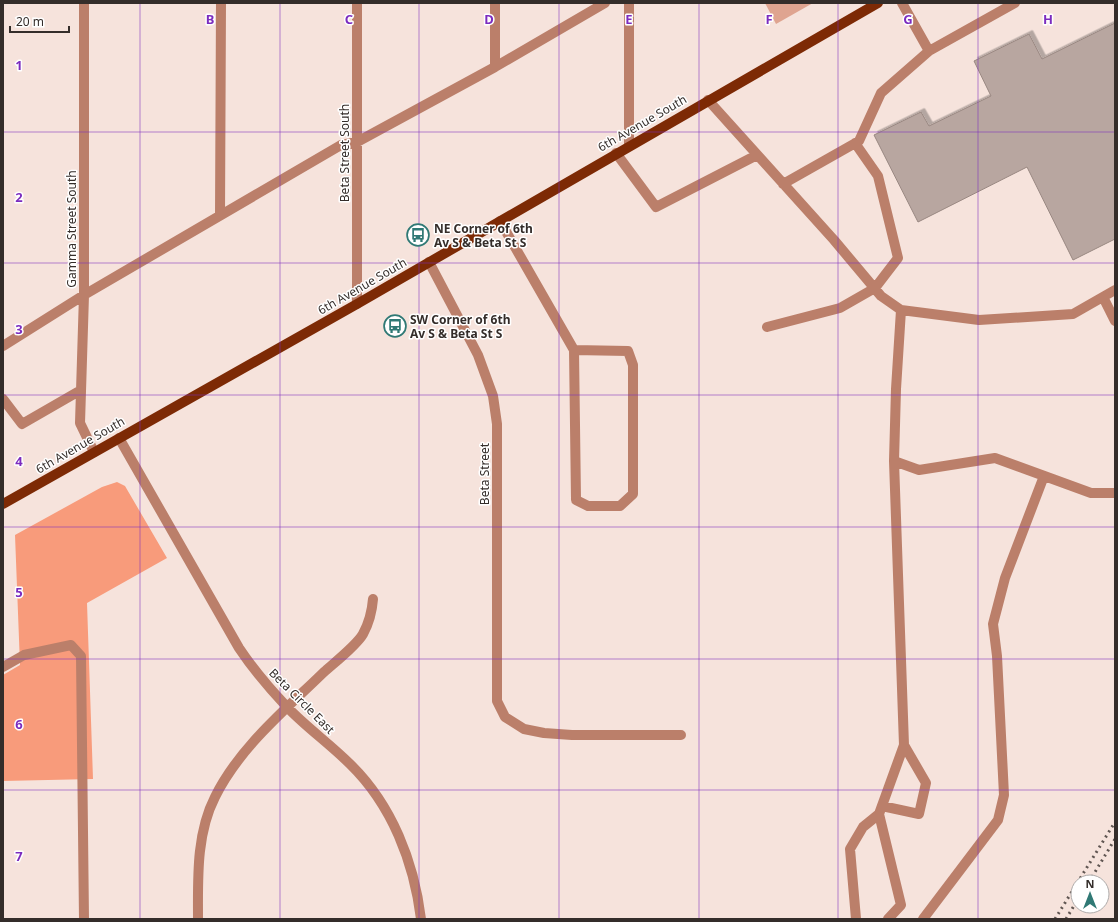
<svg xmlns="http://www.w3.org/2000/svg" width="1118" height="922" font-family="'Noto Sans',sans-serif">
	<defs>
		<filter id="shadow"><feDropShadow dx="3.5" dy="-3.5" stdDeviation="0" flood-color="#0004"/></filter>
	</defs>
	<rect width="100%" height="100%" fill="#f6e3dc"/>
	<path fill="#dfa490" d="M765,3h48l-37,21z"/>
	<path fill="#f89b7b" d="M117,482l8,4 42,72 -80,45 6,176 -90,2v-106l17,-10 -5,-130 87,-48z"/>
	<path fill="#b8a6a0" stroke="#998882" filter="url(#shadow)" d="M1115,23v216l-42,21 -46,-93 -109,55 -44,-87 47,-23 8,14 62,-30 -17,-35 55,-27 13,25z"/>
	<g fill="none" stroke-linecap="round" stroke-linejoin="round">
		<path stroke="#bb7f6a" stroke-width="10" d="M84,3v292l-4,128 14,29
			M629,3v142
			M929,51l86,-48
			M495,67v-64
			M708,100l126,140 47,56 20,14 78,10 94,-6 42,-24
			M616,153l40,54 101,-52
			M783,184l76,-43 22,-48 48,-42 -27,-48
			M220,215l1,-212
			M500,221l74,129 2,150 12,6h32l13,-12v-129l-5,-14 -54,-1
			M429,262l49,93 15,41 4,28v277l8,16 19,12 20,4 28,2h109
			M1103,297l12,24
			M357,304v-301
			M901,310l-5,79 -2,72 25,9 76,-12 96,35h24
			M767,327l73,-19 35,-20 23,-30 -20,-82 -23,-33
			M3,346l81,-51 257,-150 16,-3 138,-75 110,-64
			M3,399l19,25 59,-34
			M119,438l120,210c14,21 30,40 48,59 19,20 43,37 63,57 42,41 64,98 71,155
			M894,461l10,284
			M3,667l21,-12 47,-10 10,11 3,263
			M879,814l22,91 -13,14
			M198,919c0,-40 -2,-85 17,-122 24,-49 70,-87 109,-125 10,-9 33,-27 39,-38 6,-11 9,-22 10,-35
			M856,919l-6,-70 13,-22 16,-13 25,-69 22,38 -7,31 -37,-8
			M923,919l75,-99 6,-25 -7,-139 -4,-32 12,-46 39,-102"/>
		<path stroke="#7d2a05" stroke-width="10" d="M3,504l354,-200 521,-301"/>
		<path stroke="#605652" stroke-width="3" stroke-dasharray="2 4" stroke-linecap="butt" d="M1089,882l26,-43
			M1055,919l60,-97
			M1066,919l12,-20"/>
	</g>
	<path fill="none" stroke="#7b2cbf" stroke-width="1" stroke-opacity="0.55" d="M140,3v916M280,3v916M419,3v916M559,3v916M699,3v916M838,3v916M978,3v916M3,132h1112M3,263h1112M3,395h1112M3,527h1112M3,659h1112M3,790h1112"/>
	<defs>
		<g id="bus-ring" transform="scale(1.15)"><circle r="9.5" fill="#fff" stroke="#307975" stroke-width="1.5"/><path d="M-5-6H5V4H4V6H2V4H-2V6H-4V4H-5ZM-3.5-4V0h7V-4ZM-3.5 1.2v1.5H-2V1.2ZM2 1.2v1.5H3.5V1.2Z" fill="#307975"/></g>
	</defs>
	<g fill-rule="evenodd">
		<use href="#bus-ring" x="418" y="235"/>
		<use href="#bus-ring" x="395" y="326"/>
	</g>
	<g text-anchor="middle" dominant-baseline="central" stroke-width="3" stroke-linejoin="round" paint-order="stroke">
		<g font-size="12" fill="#342d2a" stroke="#fff">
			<text transform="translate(642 123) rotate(-30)">6th Avenue South</text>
			<text transform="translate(344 153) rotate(-90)">Beta Street South</text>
			<text transform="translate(71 229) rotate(-90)">Gamma Street South</text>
			<text transform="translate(362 286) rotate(-30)">6th Avenue South</text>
			<text transform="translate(80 445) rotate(-30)">6th Avenue South</text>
			<text transform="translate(484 474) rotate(-90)">Beta Street</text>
			<text transform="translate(302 701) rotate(45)">Beta Circle East</text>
		</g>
		<g font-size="12" font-weight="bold" fill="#342d2a" stroke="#fff" text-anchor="start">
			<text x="434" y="228">NE Corner of 6th<tspan x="434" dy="14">Av S &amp; Beta St S</tspan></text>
			<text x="410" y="319">SW Corner of 6th<tspan x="410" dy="14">Av S &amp; Beta St S</tspan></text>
		</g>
	</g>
	<g font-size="13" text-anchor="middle" font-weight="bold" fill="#7b2cbf" stroke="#fff" stroke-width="3" stroke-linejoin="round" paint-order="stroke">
		<text x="210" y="24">B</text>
		<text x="349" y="24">C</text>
		<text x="489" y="24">D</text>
		<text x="629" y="24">E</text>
		<text x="769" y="24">F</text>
		<text x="908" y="24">G</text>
		<text x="1048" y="24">H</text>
		<text x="19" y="70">1</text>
		<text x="19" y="202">2</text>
		<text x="19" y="334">3</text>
		<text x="19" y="466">4</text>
		<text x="19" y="597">5</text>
		<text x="19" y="729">6</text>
		<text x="19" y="861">7</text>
	</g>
	<rect width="1118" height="922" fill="none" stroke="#342d2a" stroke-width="8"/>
	<g transform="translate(1090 894)"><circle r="19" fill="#ffffff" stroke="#aeabaa"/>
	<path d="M0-3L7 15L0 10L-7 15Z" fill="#307975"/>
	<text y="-6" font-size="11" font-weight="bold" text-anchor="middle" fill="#342d2a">N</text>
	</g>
	<path d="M10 26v6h59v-6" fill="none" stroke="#342d2a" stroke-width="2"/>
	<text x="16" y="26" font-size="12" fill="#342d2a" stroke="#ffffff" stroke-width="3" paint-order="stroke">20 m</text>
</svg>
